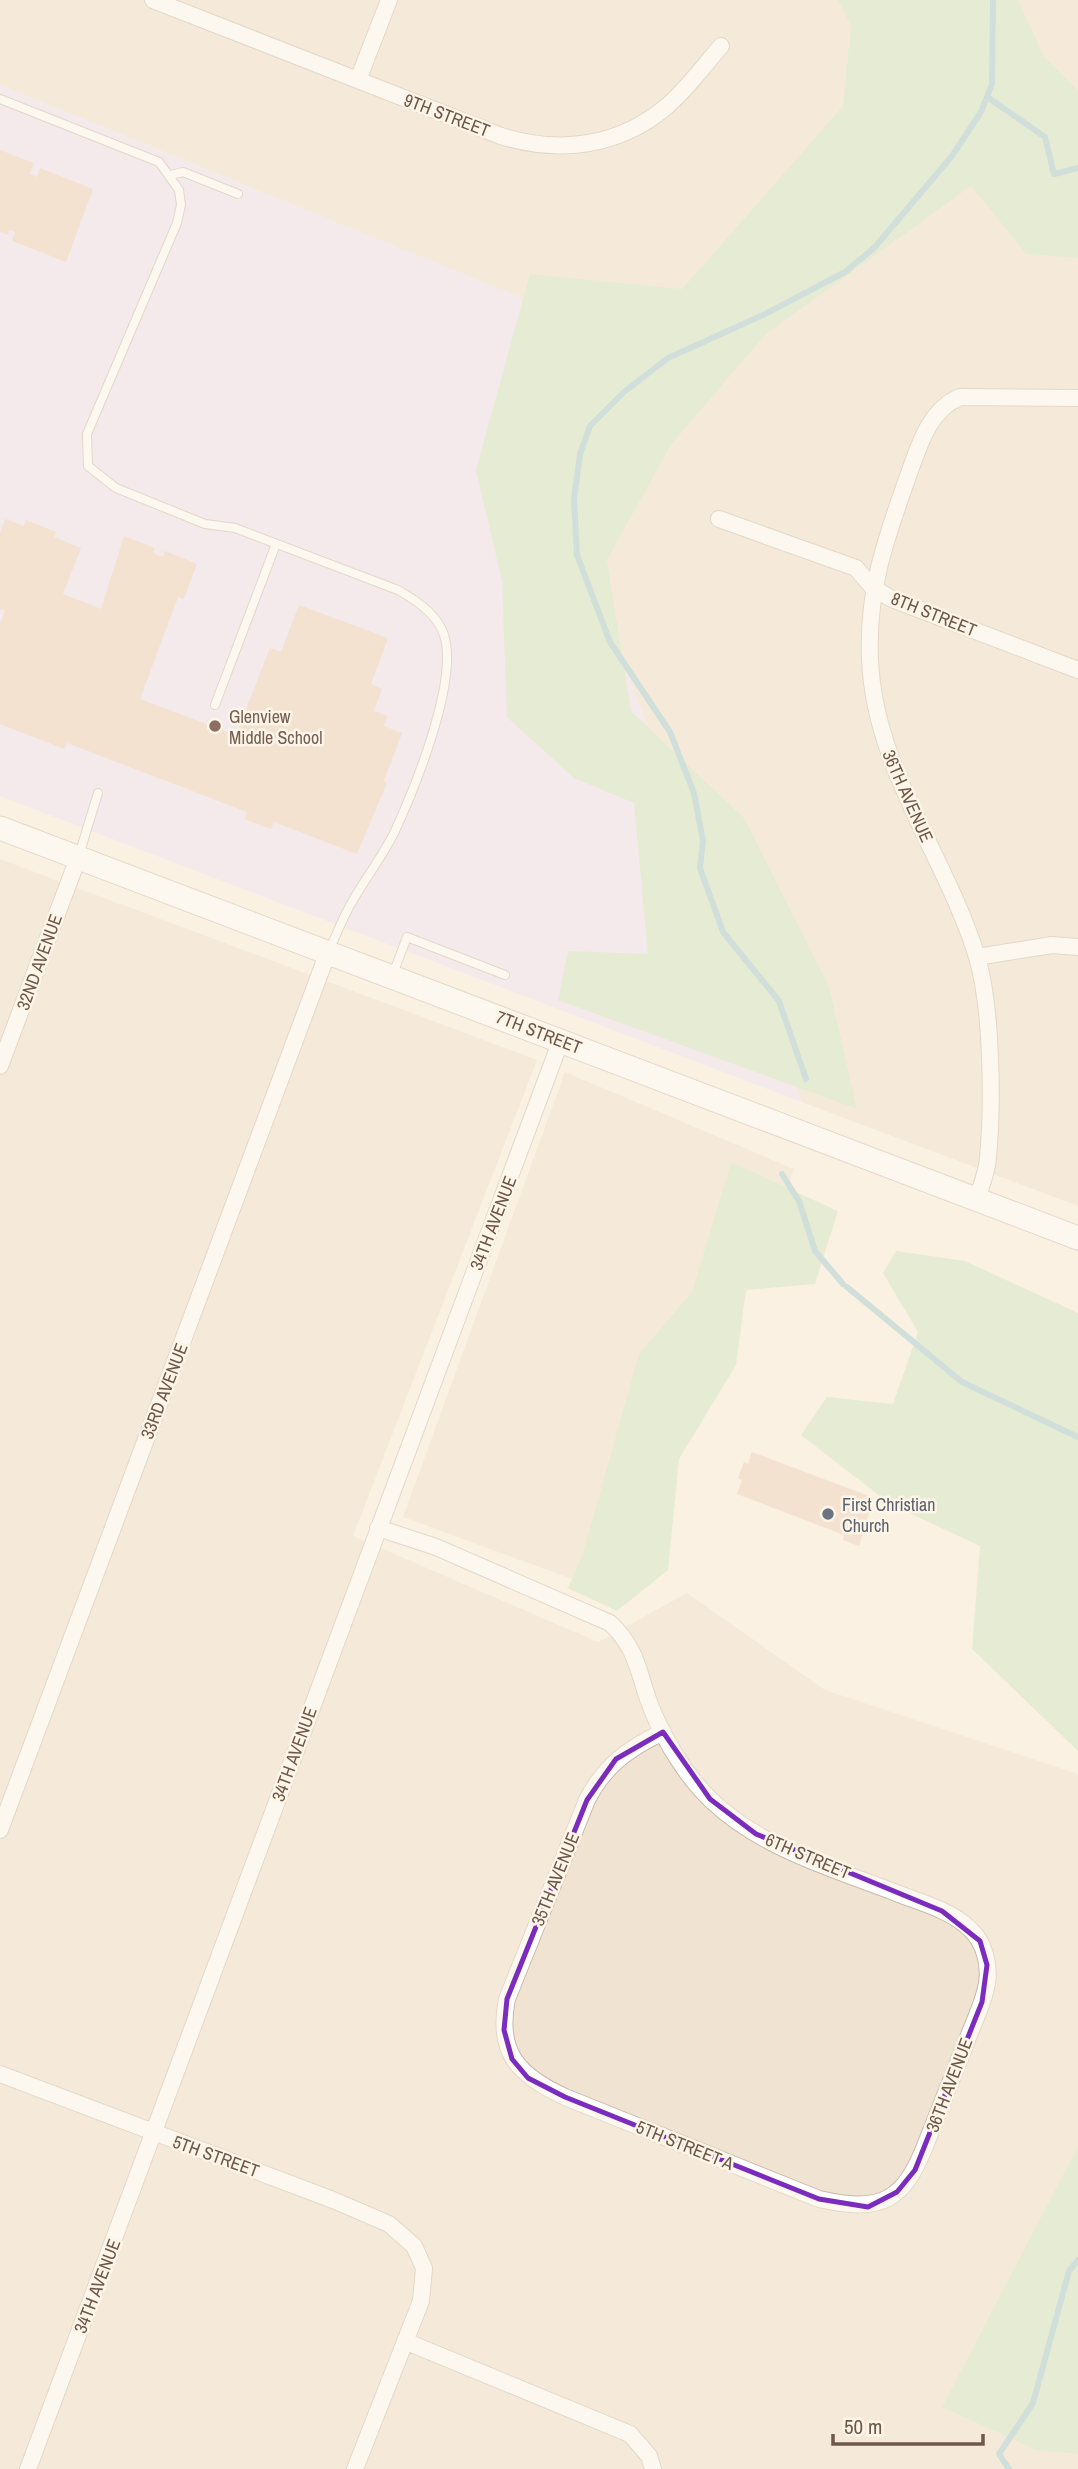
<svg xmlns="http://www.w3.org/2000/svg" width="1078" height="2469" font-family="'Archivo Narrow',sans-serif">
	<rect width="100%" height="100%" fill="#faf1e2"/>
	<path fill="#f0e3d1" d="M0,0h1078v1206l-276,-104 -265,-647 124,-100 -661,-270z
		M0,859l537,201 -184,476 245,106 89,-49 138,97 253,84v695h-1078z
		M565,1072l229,97 -29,73 -177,343 -185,-68z"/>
	<path fill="#eedff6" d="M0,85l662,270 -125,100 265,647 -802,-306z"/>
	<path fill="#cfe5c2" d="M838,0h180l26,56 34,34v168l-52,-4 -55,-68 -205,148 -95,111 -64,115 24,151 113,107 85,168 28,123 -299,-109 10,-49 80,3 -14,-151 -60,-25 -67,-61 -5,-136 -26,-111 54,-196 152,15 161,-183 8,-80z
		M731,1162l107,49 -23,73 -69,6 -10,75 -57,94 -11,111 -51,41 -49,-23 14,-32 57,-202 53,-62z
		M896,1251l69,10 113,52v438l-106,-102 8,-103 -90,-42 -89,-69 26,-38 66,7 25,-72 -35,-59z
		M1078,2146v308l-42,-4 -94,-43z"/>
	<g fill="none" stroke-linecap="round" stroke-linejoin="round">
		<path stroke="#9fc9d2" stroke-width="6" d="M987,97l58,40 9,37 24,-6
			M806,1079l-27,-78 -56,-69 -23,-64 3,-27 -9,-48 -24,-61 -60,-90 -33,-87 -3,-56 6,-45 10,-28 34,-34 44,-34 95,-43 82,-43 29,-24 78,-92 29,-44 11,-28 1,-84
			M782,1174l17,27 16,50 28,33
			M847,1287l115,95 116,55
			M1009,2469l-10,-15 34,-51 36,-132 9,-11"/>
	</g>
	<path fill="#edd0bc" d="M0,150l34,13 -4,11 7,3 3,-9 53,21 -27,73 -54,-21 3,-9 -6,-2 -1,5 -8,-3z
		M5,519l19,7 2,-6 30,12 -2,5 27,11 -18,46 38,15 23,-73 31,12 -2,5 10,4 2,-6 32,13 -13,35 -6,-2 -38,102 96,36 34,-87 11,4 18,-47 89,33 -17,46 11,5 -8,22 14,5 -4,10 18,7 -18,48 3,2 -30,71 -83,-32 -3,7 -27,-10 3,-7 -180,-69 -3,6 -64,-25v-100l5,-14 -5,-1v-76z
		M752,1452l122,46 -15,48 -16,-6 1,-5 -107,-41 5,-14 -4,-2 6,-16 4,2z"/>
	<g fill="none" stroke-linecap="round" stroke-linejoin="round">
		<g stroke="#c9b9aa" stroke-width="10">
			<path id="lane" d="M0,99l159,63 20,28 2,15 -4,18 -90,211 1,32 28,22 89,36 30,4 163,62c21,12 44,27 48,53 8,48 -31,145 -52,190 -12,24 -29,46 -42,69 -9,15 -15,32 -23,48
				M171,175l12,-3 55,22
				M215,705l61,-161
				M79,855l19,-62
				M393,974l14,-37 98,38"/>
		</g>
		<g stroke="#c9b9aa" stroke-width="18">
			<path id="street" d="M153,0l348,136c58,18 117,11 165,-29 20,-17 37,-40 55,-61
				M358,80l31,-80
				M719,519l137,49 17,20 19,11 186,71
				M977,957l75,-12 26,2
				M0,1066l78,-208
				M977,1199c4,-13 10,-27 11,-41 5,-54 4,-150 -11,-201 -31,-101 -103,-189 -107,-298 -3,-67 15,-118 37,-180 11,-30 21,-69 53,-82l118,1
				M378,1528l58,19 174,76c30,28 28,54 43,89 13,31 34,65 58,88 51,49 124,69 188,94 24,9 53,17 71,35 14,13 20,35 17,54 -3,20 -14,40 -21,60 -13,32 -26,65 -39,98 -23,61 -45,72 -108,58l-254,-102c-46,-21 -69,-44 -58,-98l80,-199c17,-34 42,-52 76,-68
				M0,1830l328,-878
				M0,2074l333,126 56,24 25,22 10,22 -3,33 -66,168
				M407,2342l223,92 19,22 4,13
				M28,2469l533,-1429"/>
		</g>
		<g stroke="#cebbaa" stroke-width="25">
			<path id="secondary" d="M0,828l1078,410"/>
		</g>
		<use href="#lane" stroke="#fff" stroke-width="8"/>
		<use href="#street" stroke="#fff" stroke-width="16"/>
		<use href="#secondary" stroke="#fff" stroke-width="23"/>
	</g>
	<path d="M0 0H1078V2469H0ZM663,1732l47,67 46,35 186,77 38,30 7,24 -5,37 -67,168 -18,22 -29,15 -49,-8 -254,-102 -37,-19 -16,-19 -8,-29 3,-31 80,-199 29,-41z" fill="#faf1e2" fill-opacity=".55" fill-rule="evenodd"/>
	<path fill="none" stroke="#7b2cbf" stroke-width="5" stroke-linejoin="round" d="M663,1732l47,67 46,35 186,77 38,30 7,24 -5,37 -67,168 -18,22 -29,15 -49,-8 -254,-102 -37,-19 -16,-19 -8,-29 3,-31 80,-199 29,-41z"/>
	<circle fill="#8d6e63" stroke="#fdf5e7" stroke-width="2.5" cx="215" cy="726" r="7"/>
	<circle fill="#6b7280" stroke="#fdf5e7" stroke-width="2.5" cx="828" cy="1514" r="7"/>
	<g text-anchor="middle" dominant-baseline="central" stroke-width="5" stroke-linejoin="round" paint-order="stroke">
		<g font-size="18" fill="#6f584b" stroke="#fdf5e7">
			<text transform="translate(447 115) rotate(21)">9TH STREET</text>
			<text transform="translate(934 614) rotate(22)">8TH STREET</text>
			<text transform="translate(908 796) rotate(66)">36TH AVENUE</text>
			<text transform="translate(39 962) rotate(-70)">32ND AVENUE</text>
			<text transform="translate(539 1032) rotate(21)">7TH STREET</text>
			<text transform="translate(493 1223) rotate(-69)">34TH AVENUE</text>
			<text transform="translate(164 1391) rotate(-69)">33RD AVENUE</text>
			<text transform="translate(294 1754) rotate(-70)">34TH AVENUE</text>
			<text transform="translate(808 1856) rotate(23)">6TH STREET</text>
			<text transform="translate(555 1879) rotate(-68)">35TH AVENUE</text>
			<text transform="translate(949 2085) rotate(-69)">36TH AVENUE</text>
			<text transform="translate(685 2145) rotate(22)">5TH STREET A</text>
			<text transform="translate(216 2156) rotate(20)">5TH STREET</text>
			<text transform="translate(97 2286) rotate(-69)">34TH AVENUE</text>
		</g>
		<g font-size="18" fill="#785e54" stroke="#fdf5e7" text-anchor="start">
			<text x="229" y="716">Glenview<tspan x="229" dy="21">Middle School</tspan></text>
		</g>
		<g font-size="18" fill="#5b616d" stroke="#fdf5e7" text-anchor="start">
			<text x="842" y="1504">First Christian<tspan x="842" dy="21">Church</tspan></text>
		</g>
	</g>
	<path d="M833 2434v10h150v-10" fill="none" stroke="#6f584b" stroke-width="3.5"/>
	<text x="844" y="2434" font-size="21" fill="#6f584b" stroke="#fdf5e7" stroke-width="5" paint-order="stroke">50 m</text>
</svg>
